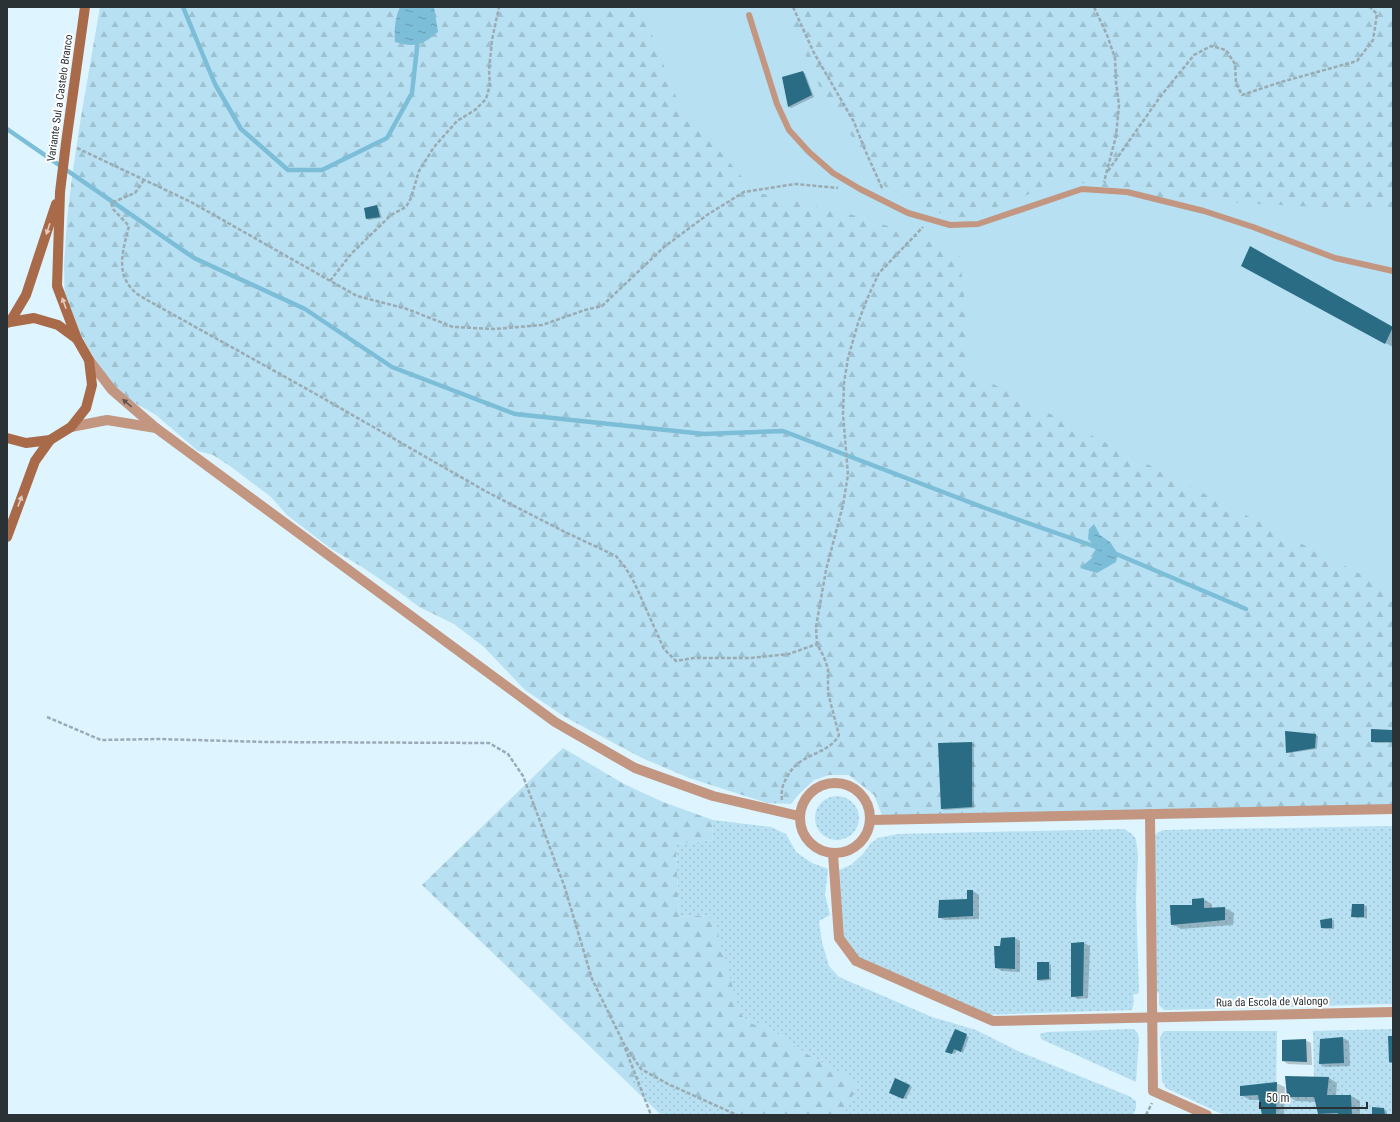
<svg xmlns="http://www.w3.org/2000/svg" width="1400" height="1122" font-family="'Roboto Condensed',sans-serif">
  <defs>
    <pattern id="grass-dots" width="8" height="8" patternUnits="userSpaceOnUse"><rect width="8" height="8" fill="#b7e0f2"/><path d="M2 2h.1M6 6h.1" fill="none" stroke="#9ec1d0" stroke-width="1.8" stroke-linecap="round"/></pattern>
    <pattern id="forest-firs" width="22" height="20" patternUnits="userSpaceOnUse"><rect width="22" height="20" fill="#b7e0f2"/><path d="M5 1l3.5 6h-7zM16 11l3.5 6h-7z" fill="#9ec1d0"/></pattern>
    <pattern id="water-ripples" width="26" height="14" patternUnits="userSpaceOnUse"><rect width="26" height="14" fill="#7cbdd8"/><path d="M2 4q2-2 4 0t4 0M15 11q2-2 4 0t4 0" fill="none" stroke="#669ab0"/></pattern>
  </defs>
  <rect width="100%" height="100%" fill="#def4fe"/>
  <g fill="url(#grass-dots)">
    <circle cx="837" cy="818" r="22"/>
    <polygon points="713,820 771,827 786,834 796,852 812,863 828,869 825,895 830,915 819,921 822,942 829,966 839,977 932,1017 976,1030 1020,1052 1129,1096 1136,1101 1136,1108 1133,1115 843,1115 858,1083 800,1050 765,1025 755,1025 744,1018 739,1010 706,915 679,917 676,844 712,840"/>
    <polygon points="1393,826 1393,1004 1164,1010 1159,1005 1159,993 1152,991 1150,841 1158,832 1165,830"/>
    <polygon points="1124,829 1132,834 1136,839 1138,855 1136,898 1139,993 1133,995 1134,1002 1132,1010 980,1015 856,961 839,938 834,872 851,865 863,854 871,843 878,838 898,834"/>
    <polygon points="1133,1029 1137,1032 1139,1038 1136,1082 1041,1039 1040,1034 1047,1032"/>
    <polygon points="1393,1029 1393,1115 1352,1115 1351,1095 1327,1095 1329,1077 1314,1077 1313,1031"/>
    <polygon points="1164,1031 1277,1031 1276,1097 1314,1097 1318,1114 1338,1113 1338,1115 1224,1115 1166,1088 1162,1081 1160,1037"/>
    <polygon points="641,1069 737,1115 661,1115 630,1085"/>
  </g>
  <g fill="url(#forest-firs)">
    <polygon points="100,7 1393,7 1393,809 884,820 874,795 849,775 829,775 814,780 799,794 791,804 767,803 689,778 642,758 565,717 525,690 484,647 454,624 419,607 402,594 362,567 330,548 287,515 271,497 230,466 213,455 198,451 156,415 112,390 65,307 64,264 67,221 72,177 81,117"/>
    <polygon points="563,748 624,784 663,802 713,820 712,840 676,844 679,917 706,915 714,920 739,1010 744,1018 755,1025 765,1025 800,1050 859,1083 843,1115 737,1115 668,1084 641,1069 630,1085 422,885"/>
  </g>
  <polygon fill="#b7e0f2" points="641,7 785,7 821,90 885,187 959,222 1069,178 1102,190 1127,197 1393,211 1393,591 1025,401 969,371 967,321 959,251 862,217 755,192 679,104"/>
  <g fill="url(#water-ripples)">
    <path d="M400,7H434L438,32C422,45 416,48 395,42C394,30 395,18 400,7Z"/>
    <polygon points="1094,524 1100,535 1110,542 1118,554 1116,562 1097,573 1080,568 1092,558 1096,548 1088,539 1089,529"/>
  </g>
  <g fill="#0003">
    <polygon points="802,72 805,73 814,97 791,108 788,106"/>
    <polygon points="377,207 379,208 382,218 369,220 367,219"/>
    <polygon points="1251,248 1393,329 1393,347 1254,272"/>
    <polygon points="1392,731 1393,732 1393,743 1375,743 1372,741"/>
    <polygon points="1286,732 1316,735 1318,736 1317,749 1289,753 1287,752"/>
    <polygon points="972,743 974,744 974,808 944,810 942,809"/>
    <polygon points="973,891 979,895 979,919 945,920 939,917 968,900"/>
    <polygon points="1203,899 1212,904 1212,909 1225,908 1234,913 1233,925 1181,929 1172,924 1193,906"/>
    <polygon points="1353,905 1364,905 1367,906 1367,918 1355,918 1352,917"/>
    <polygon points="1332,919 1334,921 1334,929 1324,929 1322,928"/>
    <polygon points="1015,938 1020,941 1020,972 1002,971 996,968 1001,947"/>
    <polygon points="1084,943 1090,946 1088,998 1078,999 1072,996 1072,944"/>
    <polygon points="1049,963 1051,965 1051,980 1040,981 1038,980"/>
    <polygon points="956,1030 969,1037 963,1053 957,1050 955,1054 947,1052"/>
    <polygon points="1343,1038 1349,1041 1350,1066 1325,1067 1320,1064 1321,1040"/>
    <polygon points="1305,1040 1311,1043 1312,1065 1288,1064 1283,1061"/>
    <polygon points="1329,1078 1337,1083 1336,1096 1351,1096 1360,1101 1360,1115 1322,1115 1319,1113 1316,1102 1296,1101 1288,1096"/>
    <polygon points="896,1079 912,1087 906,1099 893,1094"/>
    <polygon points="1276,1083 1285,1087 1284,1115 1263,1115 1260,1100 1250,1100 1241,1095"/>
    <polygon points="1384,1109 1387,1111 1387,1115 1373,1115"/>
  </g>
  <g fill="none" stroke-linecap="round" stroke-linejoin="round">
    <g stroke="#7cbdd8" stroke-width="4.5">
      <polyline points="183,7 215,84 241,129 288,170 322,170 387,138 412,93 418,39"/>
      <polyline points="7,129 194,258 305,309 392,367 515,414 704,434 783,431 985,508 1099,548"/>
      <polyline points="1114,553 1246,609"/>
    </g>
  </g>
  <g fill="#2a6c84">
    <polygon points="803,71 812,95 788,107 782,77"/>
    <polygon points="377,205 380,217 366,219 364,208"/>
    <polygon points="1250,246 1393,327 1385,344 1241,266"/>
    <polygon points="1371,729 1392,730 1392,742 1371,742"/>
    <polygon points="1285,731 1316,734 1315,748 1286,753"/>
    <polygon points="972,742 972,807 941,809 938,743"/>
    <polygon points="967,890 973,890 973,916 938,918 939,900 967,899"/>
    <polygon points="1204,898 1204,908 1225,907 1225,920 1171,925 1170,905 1192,905 1192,899"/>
    <polygon points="1352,904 1364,904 1364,917 1351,917"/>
    <polygon points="1332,918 1332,928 1321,928 1320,920"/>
    <polygon points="1015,937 1015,969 995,968 994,946 1000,946 1001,938"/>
    <polygon points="1084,942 1083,996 1071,997 1071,943"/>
    <polygon points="1037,962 1049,962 1049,979 1037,980"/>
    <polygon points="955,1029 967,1034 961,1052 954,1049 952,1054 945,1052"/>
    <polygon points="1388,1036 1393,1036 1393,1063 1389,1062"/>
    <polygon points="1343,1037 1344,1063 1319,1064 1320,1039"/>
    <polygon points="1306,1039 1307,1062 1282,1061 1282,1040"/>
    <polygon points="1285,1076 1329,1077 1327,1095 1351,1095 1352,1115 1338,1115 1338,1113 1318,1114 1314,1097 1287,1097"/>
    <polygon points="895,1078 910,1085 903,1099 889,1093"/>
    <polygon points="1277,1082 1276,1115 1262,1115 1258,1095 1240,1096 1240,1086"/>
    <polygon points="1372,1107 1384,1108 1385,1115 1372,1115"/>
  </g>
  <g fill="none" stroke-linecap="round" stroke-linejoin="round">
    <g stroke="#9aabb3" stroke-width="2.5" stroke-dasharray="4 2" stroke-linecap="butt">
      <polyline points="793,7 814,53 854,122 865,150 883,190"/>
      <polyline points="1094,7 1107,35 1115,58 1116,82 1119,105 1116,136 1104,182"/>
      <polyline points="77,148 191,202 357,296 407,309 453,327 495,329 542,325 585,310 602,306 664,247 707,215 744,192 795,184 838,188"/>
      <polyline points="1108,171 1160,97 1194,55 1211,46 1226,50 1235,64 1236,83 1242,95 1281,82 1357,61 1373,40 1377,14 1370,7"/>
      <path d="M144,180L135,193L111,203L113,209L129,226C124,247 115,271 132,289C136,294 142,297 147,300L314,393L487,492L565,532L616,556L625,567L634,582L664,649L676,661L694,658H750L789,654L817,644"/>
      <polyline points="330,281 351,254 391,215 406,207 411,198 419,171 434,147 457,121 475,110 486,99 490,85 489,70 492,40 499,7"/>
      <polyline points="47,717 101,740 158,739 266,742 489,743 508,754 523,776 564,885 592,979 624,1044 641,1069 668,1084 737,1115"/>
      <path d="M782,800C781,793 782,785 786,779C799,751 827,757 839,735L828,693V669L824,657L817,644L816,627L826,570L843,505L848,475L843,414L844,383L848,358L858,323L867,299L879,273L923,227"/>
      <polyline points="625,1048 651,1115"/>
      <polyline points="1146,1115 1152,1103"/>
    </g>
    <polyline stroke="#c29680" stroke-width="6" points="749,15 777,104 789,130 809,152 833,173 860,189 908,213 950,225 978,224 1082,189 1127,192 1204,211 1253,227 1335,258 1393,271"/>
    <g stroke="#c29680" stroke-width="10">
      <polyline points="1150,814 1153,1091 1207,1115"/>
      <polyline points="833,854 839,938 856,961 993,1021 1393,1012"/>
    </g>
    <g stroke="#c29680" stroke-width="10">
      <polyline points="89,360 112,390 156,428 555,722 635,768 713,796 799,816"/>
      <polyline points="71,427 107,420 156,428"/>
      <circle cx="835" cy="818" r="35"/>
      <polyline points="871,820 1393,809"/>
    </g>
    <g stroke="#a86a49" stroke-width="10">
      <polyline points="10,322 26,295 56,204"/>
      <polyline points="7,323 10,322 34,318 58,325 77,339 89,360 92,385 86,408 71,427 50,440 26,443 7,438"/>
      <polyline points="77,339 57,286 60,192 66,143 85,7"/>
      <polyline points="7,537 35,461 50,440"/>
    </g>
  </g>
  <defs><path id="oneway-solid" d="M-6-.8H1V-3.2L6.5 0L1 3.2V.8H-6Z"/></defs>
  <g fill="#e1cbbf">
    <use href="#oneway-solid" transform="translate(48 229) rotate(108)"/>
    <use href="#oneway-solid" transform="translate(64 303) rotate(-110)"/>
    <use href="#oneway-solid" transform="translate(20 501) rotate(-70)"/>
  </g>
  <use fill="#5f5550" href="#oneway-solid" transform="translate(127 403) rotate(-140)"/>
  <g text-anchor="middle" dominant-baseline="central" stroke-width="4" stroke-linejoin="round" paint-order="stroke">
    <g font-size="11" fill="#2a3236" stroke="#fff">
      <text transform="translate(60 98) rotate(-82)">Variante Sul a Castelo Branco</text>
      <text transform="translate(1272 1002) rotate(-1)">Rua da Escola de Valongo</text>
    </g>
  </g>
  <rect width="1400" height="1122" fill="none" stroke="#2a3236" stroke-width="16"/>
  <path d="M1260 1102v6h107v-6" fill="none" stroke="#2a3236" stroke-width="2"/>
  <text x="1266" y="1102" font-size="12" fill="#2a3236" stroke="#ffffff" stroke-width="3" paint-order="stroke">50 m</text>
</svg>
